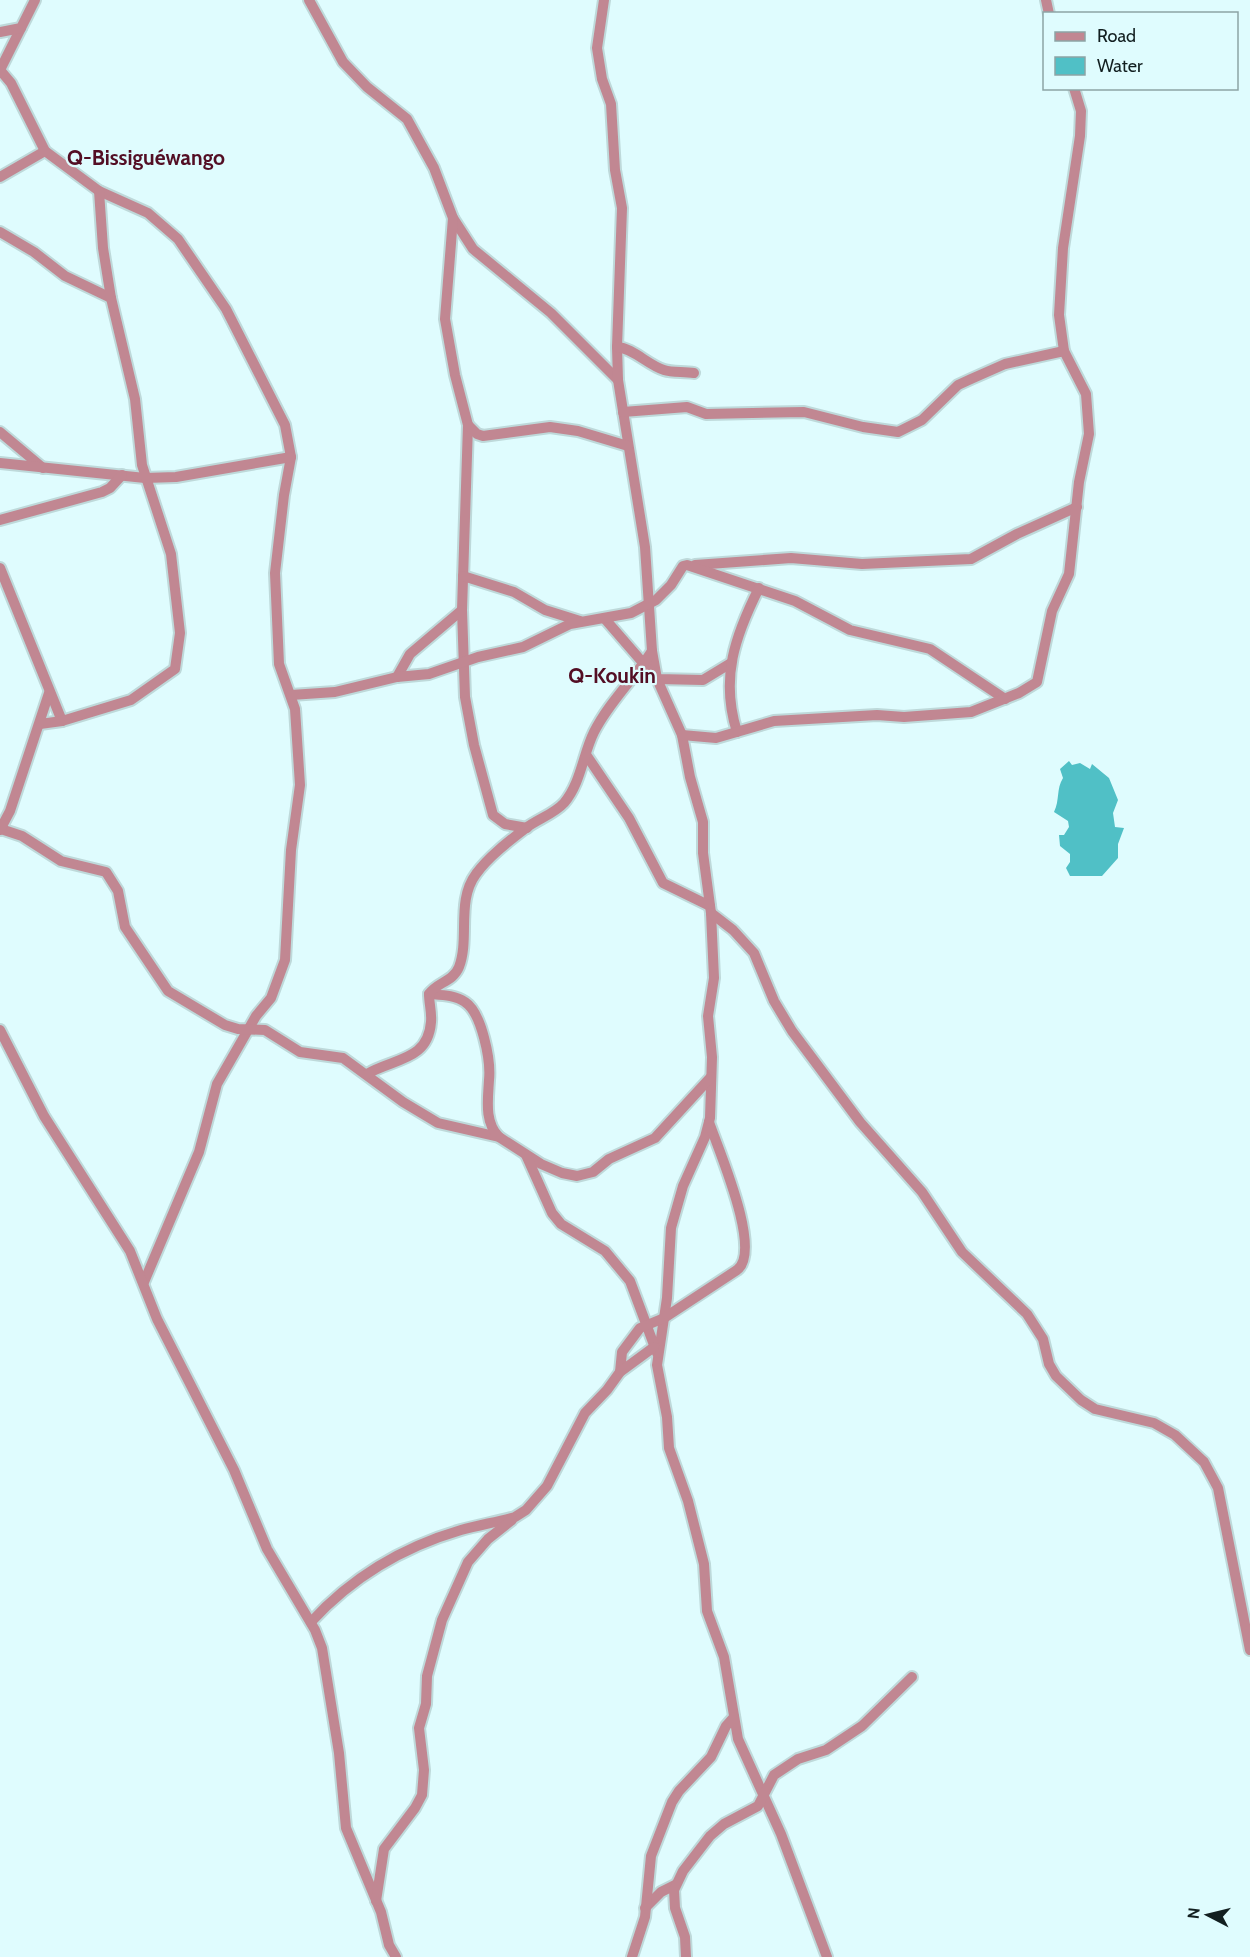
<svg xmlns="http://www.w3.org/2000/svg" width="1250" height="1957" font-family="Cabin,sans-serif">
  <rect width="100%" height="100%" fill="#dffcfe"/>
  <path fill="#50c0c6" d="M1069,761L1072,765L1080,763L1090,769L1092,764L1109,778L1118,800L1113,813L1115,827L1124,828L1118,844V858L1102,876H1070L1066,868L1070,862V854L1060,846L1059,835H1064L1069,827L1068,821L1054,812C1060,800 1056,789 1063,778L1060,769Z"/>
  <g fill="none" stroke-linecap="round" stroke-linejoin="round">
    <g stroke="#bed9da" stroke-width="14">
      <g id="minor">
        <polyline points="309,0 343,62 367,87 407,119 434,168 453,218 473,249 551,313 618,380"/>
        <polyline points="604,0 597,48 602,79 611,104 615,170 622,208 617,347 618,380 645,547 652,651 657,679 682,735 690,777 703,822 703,853 711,913 714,978 708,1016 712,1057 710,1118 705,1137 683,1186 671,1228 667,1298 657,1365 667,1417 669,1448 688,1501 704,1564 707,1611 724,1657 738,1739 781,1834 827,1957"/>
        <polyline points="1046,0 1049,14"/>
        <polyline points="21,28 0,70 11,83 45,151 99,191 148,213 178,239 226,309 285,425 291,457 284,495 275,573 279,664 295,709 300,785 291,850 285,960 271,998 256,1016 217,1084 199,1152 144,1282"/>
        <polyline points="0,32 21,28 35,0"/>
        <polyline points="0,177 45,151"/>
        <polyline points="453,218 445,319 455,375 468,425 462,610 465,697 474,745 493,815 505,824 527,828"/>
        <polyline points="0,232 34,252 65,276 111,298"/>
        <path d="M617,347C633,348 648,365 664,370C673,373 684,371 694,373"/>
        <polyline points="623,412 687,407 706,414 804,412 863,427 898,432 922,420 958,385 971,379 1005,364 1064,351"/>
        <polyline points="468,425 477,434 483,436 550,427 578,431 628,446"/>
        <polyline points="0,432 43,468"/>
        <polyline points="0,463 145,478 176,477 291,457"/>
        <polyline points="0,520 102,492 110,488 122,475"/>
        <polyline points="695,565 791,558 862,564 971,559 1017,534 1077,507"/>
        <polyline points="0,568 62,721"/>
        <polyline points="463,576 514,592 545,610 580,621"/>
        <polyline points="605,619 657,679 703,680 731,663"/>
        <polyline points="397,677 410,654 462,610"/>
        <polyline points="291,695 335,692 397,677 429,674 478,657 523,647 570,624 631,613 656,600 671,585 683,566 687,565 795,601 850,630 930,649 1005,699"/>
        <polyline points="40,724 62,721 131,700 175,669 180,633 171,554 142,465 135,399 111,298 103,248 99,191"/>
        <path d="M737,732C720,678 735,636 759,588"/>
        <polyline points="682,735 716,738 774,721 877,715 904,717 971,712 1019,693 1037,682 1052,611 1069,574 1079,482 1089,434 1086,394 1064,351 1059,315 1063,248 1080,136 1081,111 1074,88"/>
        <polyline points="587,756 629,818 663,883 710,906"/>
        <polyline points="1,829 22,836 61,861 106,872 118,891 125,927 168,991 225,1025 238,1029 265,1030 300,1052 343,1058 403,1102 438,1123 499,1137 541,1164 562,1173 577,1176 593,1172 609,1159 655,1138 711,1077"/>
        <polyline points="0,830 10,811 49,693"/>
        <polyline points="711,913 733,930 754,953 774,1001 792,1031 860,1122 922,1192 962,1252 1027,1314 1043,1339 1049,1364 1056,1376 1081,1400 1095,1409 1154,1423 1175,1435 1204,1462 1218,1488 1250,1650"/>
        <path d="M429,994C441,995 455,995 465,1002C482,1013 491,1061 489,1080C488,1099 484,1122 499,1137"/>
        <polyline points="0,1030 44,1116 130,1251 157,1319 234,1470 267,1549 315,1630 322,1648 339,1753 346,1828 381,1912 389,1945 396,1957"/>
        <path d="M367,1074C394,1058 428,1061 431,1022C432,1013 429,1003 429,994C437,982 453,982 459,967C470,938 456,901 476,874C488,857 509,841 526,828C538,819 554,814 564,803C581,783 583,754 594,732C609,702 634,679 652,651"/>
        <polyline points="526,1155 552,1213 561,1224 605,1251 630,1281 657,1353"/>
        <path d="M620,1372L622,1352L640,1328L664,1318L737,1270C763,1251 718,1149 709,1122"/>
        <path d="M311,1622C352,1577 403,1547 461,1530C479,1525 497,1522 515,1517L526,1510L547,1486L585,1413L607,1390L620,1372L654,1347"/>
        <polyline points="376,1901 384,1849 415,1808 422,1795 424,1770 419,1728 426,1704 427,1676 442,1620 468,1562 488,1539 512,1520"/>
        <polyline points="645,1908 661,1892 675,1885"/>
        <polyline points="632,1957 645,1917 651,1856 672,1802 679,1791 711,1757 726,1726 734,1717"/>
        <polyline points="686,1957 685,1937 675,1908 674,1890 683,1871 710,1836 724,1824 758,1806 774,1775 798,1759 826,1750 862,1726 912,1677"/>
      </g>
    </g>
    <use href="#minor" stroke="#c18792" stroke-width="10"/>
  </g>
  <g text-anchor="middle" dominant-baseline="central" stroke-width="4.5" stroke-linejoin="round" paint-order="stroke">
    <g font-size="21" font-weight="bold" fill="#530e24" stroke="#dffcfe">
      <text x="146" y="157">Q-Bissiguéwango</text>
      <text x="612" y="675">Q-Koukin</text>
    </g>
  </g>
  <rect x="1043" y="12" width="195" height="78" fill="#dffcfe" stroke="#8da4a5" stroke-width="1.5"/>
  <rect x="1055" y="32" width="30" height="9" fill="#c18792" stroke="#8da4a5" stroke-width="1.5"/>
  <text x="1097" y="42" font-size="18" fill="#121f20">Road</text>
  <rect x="1055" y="57" width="30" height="18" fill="#50c0c6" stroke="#8da4a5" stroke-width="1.5"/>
  <text x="1097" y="72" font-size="18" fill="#121f20">Water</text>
  <g transform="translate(1208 1915) rotate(277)" stroke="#dffcfe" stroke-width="4.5" paint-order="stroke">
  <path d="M0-4.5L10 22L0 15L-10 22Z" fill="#121f20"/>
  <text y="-9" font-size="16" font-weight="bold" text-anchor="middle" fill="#121f20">N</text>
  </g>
</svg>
